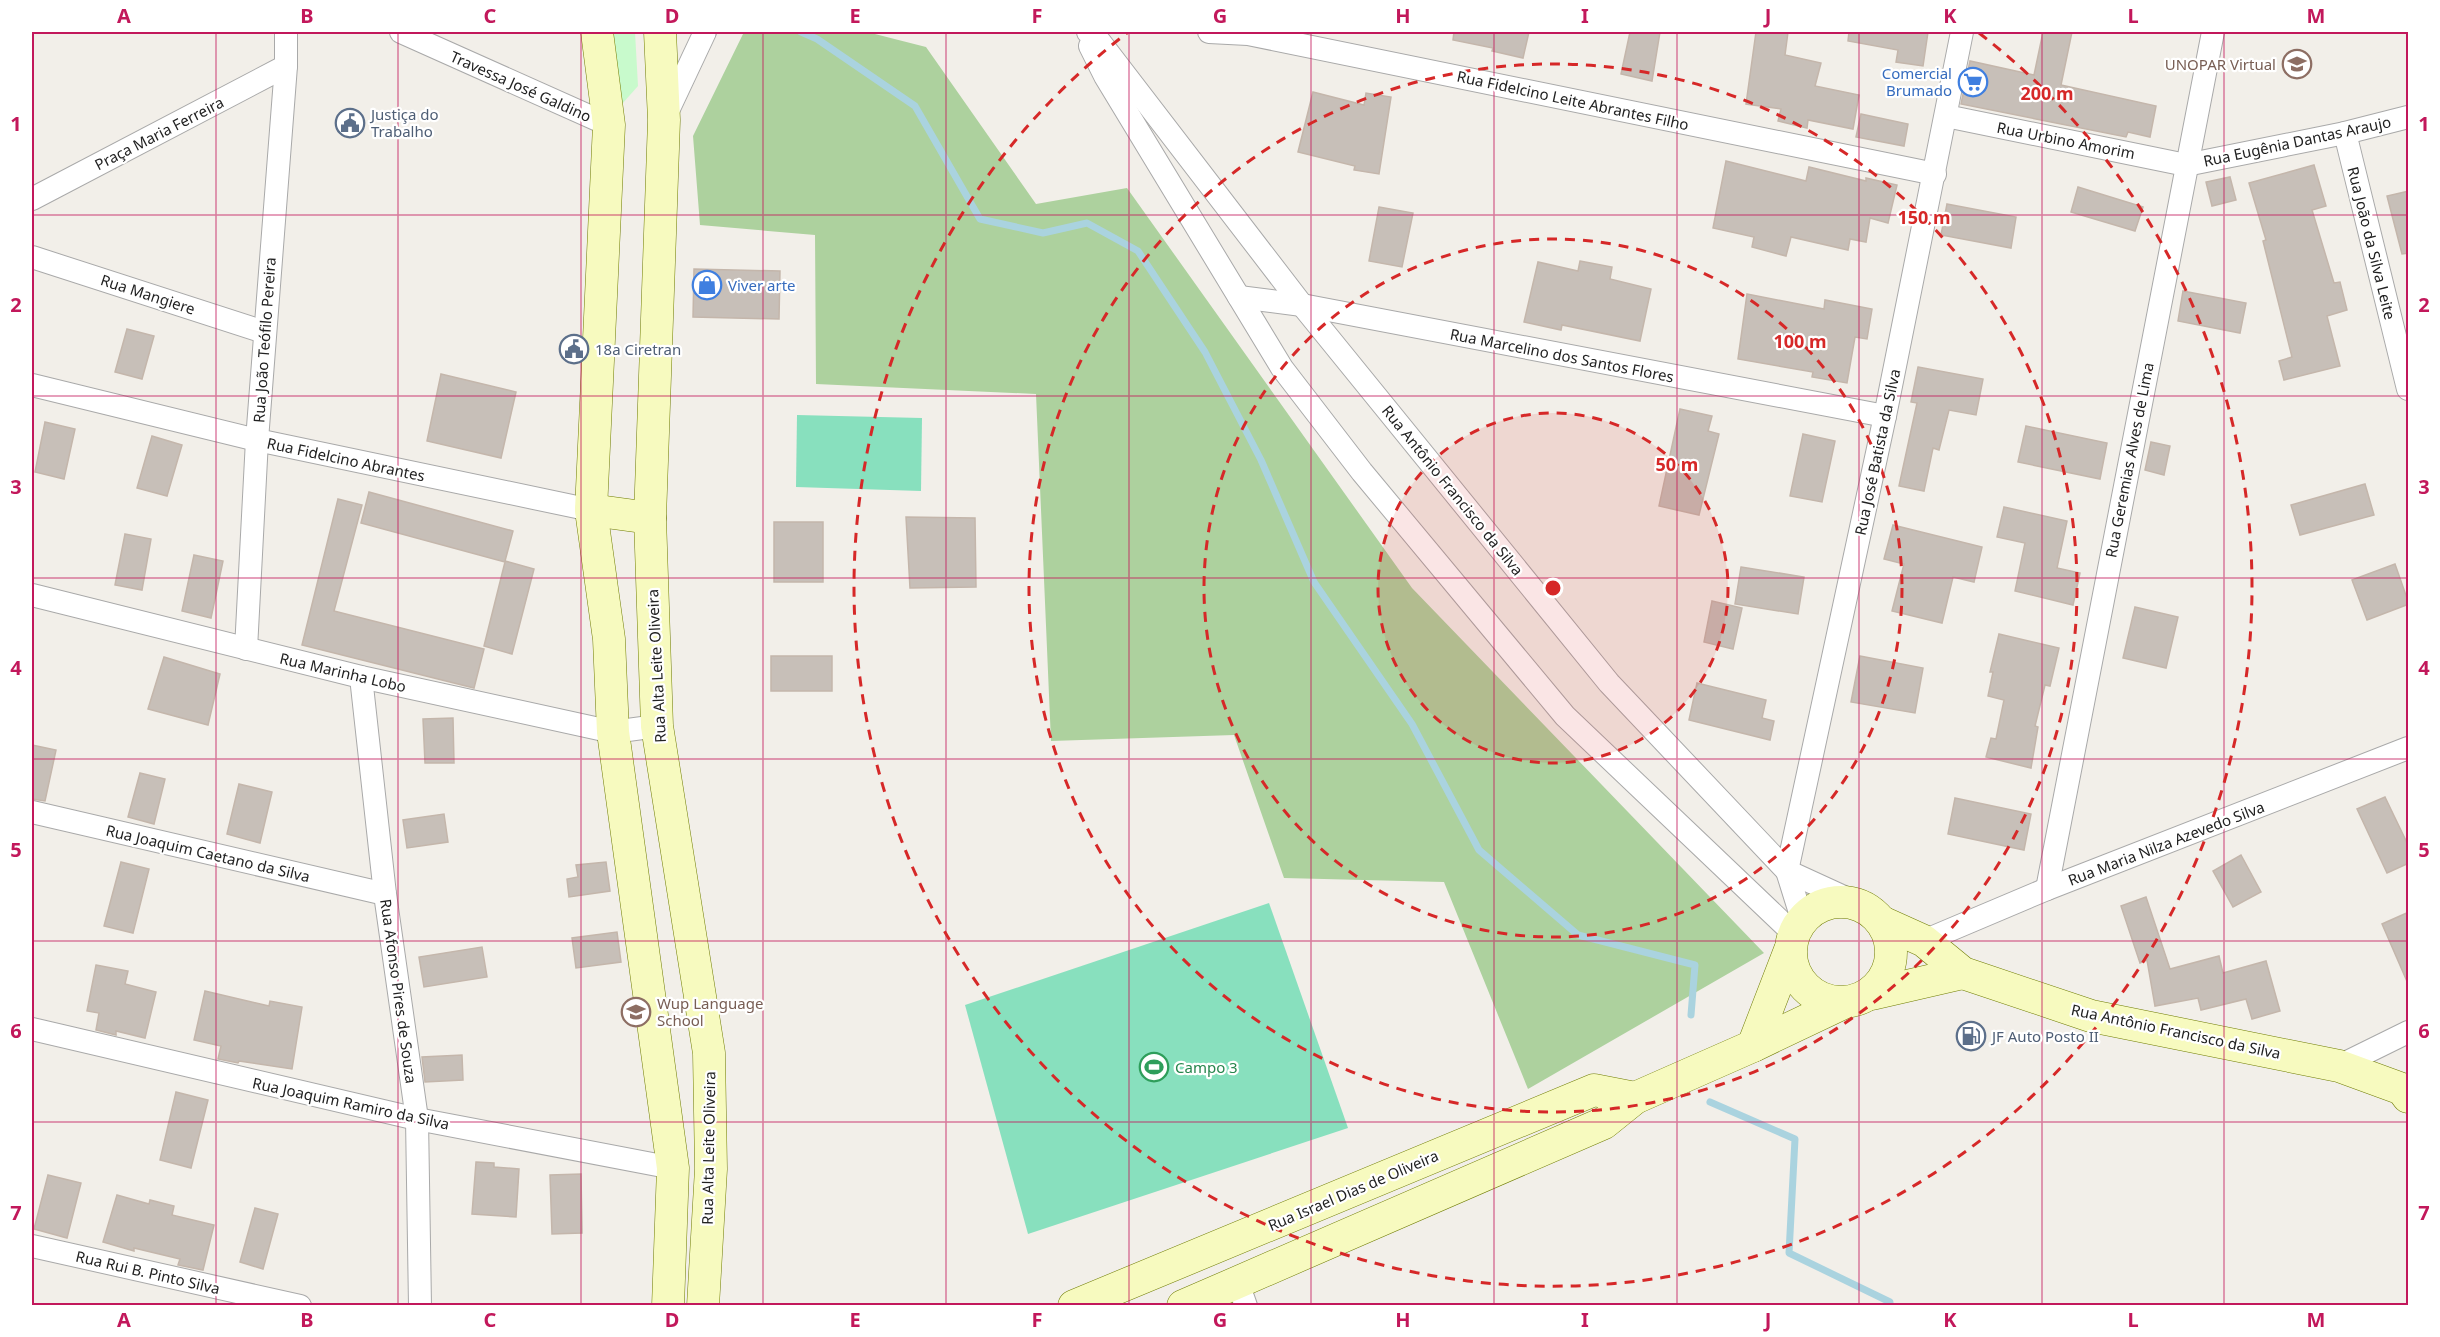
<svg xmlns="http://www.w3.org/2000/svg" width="2440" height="1337" font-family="'Noto Sans',sans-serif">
  <rect width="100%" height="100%" fill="#f2efe9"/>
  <polygon fill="#add19e" points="744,32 867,32 926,47 1036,204 1127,188 1412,588 1764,953 1528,1089 1444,882 1284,878 1234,735 1051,741 1036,394 816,384 815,235 700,225 693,136"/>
  <polygon fill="#c8facc" points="611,32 635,32 638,86 622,104"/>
  <g fill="#88e0be">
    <polygon points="797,415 922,418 921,491 796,487"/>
    <polygon points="1269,903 1348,1128 1028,1234 965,1005"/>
  </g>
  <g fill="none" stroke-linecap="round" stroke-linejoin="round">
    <g stroke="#aad3df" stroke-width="7">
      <polyline points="801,32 817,39 915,106 980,219 1043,233 1087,223 1138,251 1205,352 1261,460 1314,582 1412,724 1479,850 1578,935 1695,965 1691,1015"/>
      <polyline points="1710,1102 1795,1139 1789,1253 1890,1302 1890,1306"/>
    </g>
  </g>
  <g fill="#c7bfb8" stroke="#c4b6ab" stroke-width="1.5">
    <polygon points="1454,32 1529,32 1523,58 1492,51 1493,48 1453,40"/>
    <polygon points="1630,32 1660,32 1652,81 1621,74"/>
    <polygon points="1756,32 1788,32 1785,55 1821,63 1815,86 1859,95 1853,129 1808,120 1807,128 1778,121 1781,109 1746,104"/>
    <polygon points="1849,32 1928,32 1923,66 1896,62 1898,50 1848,41"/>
    <polygon points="2043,32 2072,32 2061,85 2156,106 2150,137 2128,132 2126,137 1961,104 1970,61 2034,75"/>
    <polygon points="1313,92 1364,105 1366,93 1391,97 1379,174 1354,170 1355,166 1298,152"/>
    <polygon points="1861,114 1908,124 1904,146 1856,137"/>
    <polygon points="1726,161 1806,181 1809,167 1866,181 1866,178 1897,185 1888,223 1870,218 1866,242 1850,239 1848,250 1791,237 1786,256 1752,247 1754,237 1713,228"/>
    <polygon points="2314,165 2326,206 2312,210 2334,283 2340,282 2347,310 2327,316 2340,366 2284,380 2279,361 2292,357 2263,241 2266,240 2249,183"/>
    <polygon points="2230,177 2236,200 2212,206 2206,182"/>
    <polygon points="2078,187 2143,207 2135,231 2071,212"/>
    <polygon points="2409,191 2409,253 2402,254 2387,196"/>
    <polygon points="1947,204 2016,217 2011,248 1941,235"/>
    <polygon points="1379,207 1413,213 1402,267 1369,261"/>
    <polygon points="1580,261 1612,267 1610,279 1651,289 1640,341 1562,325 1561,330 1524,322 1538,262 1578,271"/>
    <polygon points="694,269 780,271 779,319 693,317"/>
    <polygon points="2183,291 2246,303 2240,333 2178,321"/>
    <polygon points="1747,294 1824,309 1825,300 1872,309 1867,339 1855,337 1847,383 1812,377 1813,372 1738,359"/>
    <polygon points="127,329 154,336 142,379 115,372"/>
    <polygon points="1918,367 1983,379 1976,415 1949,410 1939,450 1933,448 1924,491 1899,486 1917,403 1911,402"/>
    <polygon points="441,374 516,392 501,458 427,441"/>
    <polygon points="1680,409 1712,416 1708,431 1719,434 1699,515 1659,506"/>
    <polygon points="45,422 75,429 64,479 35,472"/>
    <polygon points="2026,426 2107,443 2100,479 2018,462"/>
    <polygon points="1803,434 1835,441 1822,502 1790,496"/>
    <polygon points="152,436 182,445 167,496 137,488"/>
    <polygon points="2151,442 2170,446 2164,475 2145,470"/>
    <polygon points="2365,484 2374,515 2300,535 2291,505"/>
    <polygon points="369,492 513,531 505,561 534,569 512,654 484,646 505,562 361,523"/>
    <polygon points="338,499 362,505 334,611 484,649 474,688 302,645"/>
    <polygon points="2004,507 2067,521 2057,568 2080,573 2073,605 2015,591 2025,543 1997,537"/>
    <polygon points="906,517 975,518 976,587 910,588"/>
    <rect x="774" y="522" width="49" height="60"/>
    <polygon points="1893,525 1982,547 1974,582 1953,577 1942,623 1892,611 1904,564 1884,559"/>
    <polygon points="125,534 151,539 142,590 115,585"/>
    <polygon points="194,555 223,561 211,618 182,611"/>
    <polygon points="2395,564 2409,604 2367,620 2352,580"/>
    <polygon points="1741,567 1804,577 1798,614 1735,604"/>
    <polygon points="1712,601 1742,608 1733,649 1704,642"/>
    <polygon points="2135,607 2178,617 2166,668 2123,658"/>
    <polygon points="1999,634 2059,648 2050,686 2045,685 2035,726 2038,727 2031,768 1986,757 1991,738 1996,739 2004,700 1988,696 1993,672 1990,672"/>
    <rect x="771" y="656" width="61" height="35"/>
    <polygon points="1860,656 1923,668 1915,713 1851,702"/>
    <polygon points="164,657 220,674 208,725 148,709"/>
    <polygon points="1697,683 1766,700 1762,718 1774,721 1770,740 1689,720"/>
    <polygon points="453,718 454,763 425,763 423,719"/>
    <polygon points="32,745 56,750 45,801 32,799"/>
    <polygon points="140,773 165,779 154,824 128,817"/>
    <polygon points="239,784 272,792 260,843 227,834"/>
    <polygon points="2385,797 2409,847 2409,863 2387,873 2357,809"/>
    <polygon points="1955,798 2031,814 2024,850 1948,834"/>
    <polygon points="444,814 448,842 407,848 403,820"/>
    <polygon points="2241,855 2261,892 2233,907 2213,871"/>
    <polygon points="121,862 149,869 133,933 104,926"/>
    <polygon points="606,862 610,891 569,897 567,879 578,877 576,865"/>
    <polygon points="2146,897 2170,969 2219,956 2223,973 2266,961 2280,1011 2252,1019 2246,999 2201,1010 2198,998 2155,1006 2147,960 2140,963 2121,906"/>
    <polygon points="2409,912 2409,986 2382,924"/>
    <polygon points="617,932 621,962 576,968 572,938"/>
    <polygon points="482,947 487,977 424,987 419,957"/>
    <polygon points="96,965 128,971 125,984 156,992 145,1038 116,1031 116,1035 96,1030 99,1013 87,1011"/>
    <polygon points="205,991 269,1006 270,1001 302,1007 292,1069 239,1061 238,1063 218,1059 221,1046 194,1040"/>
    <polygon points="462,1055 463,1080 425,1082 422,1057"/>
    <polygon points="176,1092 208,1100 191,1168 160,1160"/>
    <polygon points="476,1162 494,1163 494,1167 519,1169 516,1217 472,1214"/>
    <polygon points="581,1174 582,1233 552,1234 550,1175"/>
    <polygon points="48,1175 81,1183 67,1238 34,1229"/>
    <polygon points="117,1195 149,1204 150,1200 174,1206 172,1215 214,1225 203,1270 178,1265 180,1259 134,1248 134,1251 103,1242"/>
    <polygon points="255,1208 278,1214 263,1269 240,1262"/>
  </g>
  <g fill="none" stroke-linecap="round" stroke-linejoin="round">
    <g stroke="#a9a9a9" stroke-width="24">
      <g id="street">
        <polyline points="401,32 609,125"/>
        <polyline points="1088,32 1100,42 1302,305 1609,683 1787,871 1859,904"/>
        <polyline points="1209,32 1248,34 1935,174"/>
        <polyline points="1090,46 1105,76 1282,368 1362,472 1565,716 1793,933"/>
        <polyline points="1946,116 2186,165 2345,133 2408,117"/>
        <polyline points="665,117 705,32"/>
        <polyline points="2345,133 2408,389"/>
        <polyline points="32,199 286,66"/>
        <polyline points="32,257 264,332"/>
        <polyline points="1239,297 1302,305 1885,416"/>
        <polyline points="32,385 257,440 591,510"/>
        <polyline points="32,595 361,677 613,732 657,726"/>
        <polyline points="246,649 257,440 286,66 286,32"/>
        <polyline points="361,677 385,894 417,1119 420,1306"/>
        <polyline points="32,812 385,894"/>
        <polyline points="2047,889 2213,32"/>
        <polyline points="1802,919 1787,871 1885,416 1962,32"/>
        <polyline points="1924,941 2047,889 2408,748"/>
        <polyline points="32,1029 417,1119 673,1168"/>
        <polyline points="2339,1066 2408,1032"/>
        <polyline points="32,1246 300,1306"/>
        <polyline points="1238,1283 1246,1306"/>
      </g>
    </g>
    <g stroke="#707d05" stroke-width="33">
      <g id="secondary">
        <polyline points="597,32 609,125 591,510 609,639 613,732 673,1168 668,1306"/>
        <polyline points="660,32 664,120 650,518 657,726 709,1053 711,1169 703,1306"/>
        <polyline points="591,510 650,518"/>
        <circle cx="1841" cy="952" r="50"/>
        <polyline points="1884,923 1924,941 1963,973 2091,1016 2339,1066 2402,1089 2408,1097"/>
        <polyline points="1872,994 1963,973"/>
        <polyline points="1753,1046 1790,950"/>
        <polyline points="1074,1306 1594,1090 1635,1098"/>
        <polyline points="1183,1306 1604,1123 1635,1098 1753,1046 1841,1004"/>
      </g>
    </g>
    <use href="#street" stroke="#fff" stroke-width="22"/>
    <use href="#secondary" stroke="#f7fabf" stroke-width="32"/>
  </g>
  <path fill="none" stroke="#c2185b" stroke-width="1.5" stroke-opacity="0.55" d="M216,32V1306M398,32V1306M581,32V1306M763,32V1306M946,32V1306M1129,32V1306M1311,32V1306M1494,32V1306M1677,32V1306M1859,32V1306M2042,32V1306M2224,32V1306M32,215H2408M32,396H2408M32,578H2408M32,759H2408M32,941H2408M32,1122H2408"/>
  <circle cx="1553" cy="588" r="175" fill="#d62828" fill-opacity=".12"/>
  <g fill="none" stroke="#d62828" stroke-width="3" stroke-dasharray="10 8">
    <circle cx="1553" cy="588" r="175"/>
    <circle cx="1553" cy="588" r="349"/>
    <circle cx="1553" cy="588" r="524"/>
    <path d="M1979 33A699 699 0 1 1 1127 33"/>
  </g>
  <defs>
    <g id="university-ring" transform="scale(1.5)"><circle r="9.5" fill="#fff" stroke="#8d6e63" stroke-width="1.5"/><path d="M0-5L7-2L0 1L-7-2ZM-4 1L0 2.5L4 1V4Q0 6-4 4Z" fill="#8d6e63"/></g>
    <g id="supermarket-ring" transform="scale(1.5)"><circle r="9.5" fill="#fff" stroke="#3f7fe0" stroke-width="1.5"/><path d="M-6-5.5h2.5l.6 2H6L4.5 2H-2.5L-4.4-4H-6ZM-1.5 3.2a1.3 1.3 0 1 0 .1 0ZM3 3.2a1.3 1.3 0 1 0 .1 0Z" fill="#3f7fe0"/></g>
    <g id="civic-ring" transform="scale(1.5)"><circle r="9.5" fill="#fff" stroke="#5c6f8a" stroke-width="1.5"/><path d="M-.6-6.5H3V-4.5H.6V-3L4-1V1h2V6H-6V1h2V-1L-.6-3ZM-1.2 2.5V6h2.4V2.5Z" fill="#5c6f8a"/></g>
    <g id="shop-ring" transform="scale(1.5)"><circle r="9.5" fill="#fff" stroke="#3f7fe0" stroke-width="1.5"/><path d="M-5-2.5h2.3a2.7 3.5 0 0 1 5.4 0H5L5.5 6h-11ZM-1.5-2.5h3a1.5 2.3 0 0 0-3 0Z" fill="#3f7fe0"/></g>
    <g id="school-ring" transform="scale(1.5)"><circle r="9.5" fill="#fff" stroke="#8d6e63" stroke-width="1.5"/><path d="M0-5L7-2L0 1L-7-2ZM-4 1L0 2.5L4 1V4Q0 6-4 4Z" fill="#8d6e63"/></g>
    <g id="fuel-ring" transform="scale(1.5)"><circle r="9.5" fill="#fff" stroke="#5c6f8a" stroke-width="1.5"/><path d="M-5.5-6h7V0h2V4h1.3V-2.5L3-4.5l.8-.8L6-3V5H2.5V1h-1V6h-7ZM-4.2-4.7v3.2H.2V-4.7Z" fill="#5c6f8a"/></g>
    <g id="stadium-ring" transform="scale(1.5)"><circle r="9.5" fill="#fff" stroke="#2e9e5b" stroke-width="1.5"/><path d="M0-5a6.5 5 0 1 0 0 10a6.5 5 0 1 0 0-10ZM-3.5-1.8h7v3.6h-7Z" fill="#2e9e5b"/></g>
  </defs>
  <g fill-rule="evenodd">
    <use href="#university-ring" x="2297" y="64"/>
    <use href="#supermarket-ring" x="1973" y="82"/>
    <use href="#civic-ring" x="350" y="123"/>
    <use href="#shop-ring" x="707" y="285"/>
    <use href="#civic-ring" x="574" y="349"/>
    <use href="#school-ring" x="636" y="1012"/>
    <use href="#fuel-ring" x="1971" y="1036"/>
    <use href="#stadium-ring" x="1154" y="1067"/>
  </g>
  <g text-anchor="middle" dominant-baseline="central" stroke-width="4.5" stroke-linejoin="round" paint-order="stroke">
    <g font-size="15" fill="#785e54" stroke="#fff" text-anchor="end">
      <text x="2276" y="64">UNOPAR Virtual</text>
      <text x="657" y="1003" text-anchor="start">Wup Language<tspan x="657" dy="17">School</tspan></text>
    </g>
    <g font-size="15" fill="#366cbe" stroke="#fff" text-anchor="end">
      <text x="1952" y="73">Comercial<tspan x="1952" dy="17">Brumado</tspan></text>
      <text x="728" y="285" text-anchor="start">Viver arte</text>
    </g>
    <g font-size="15" fill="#222" stroke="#fff">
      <text transform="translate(521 86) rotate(24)">Travessa José Galdino</text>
      <text transform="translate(1573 100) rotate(12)">Rua Fidelcino Leite Abrantes Filho</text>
      <text transform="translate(159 133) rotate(-27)">Praça Maria Ferreira</text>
      <text transform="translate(2066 140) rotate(11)">Rua Urbino Amorim</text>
      <text transform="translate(2297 141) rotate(-12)">Rua Eugênia Dantas Araujo</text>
      <text transform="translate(2372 243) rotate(76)">Rua João da Silva Leite</text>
      <text transform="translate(148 294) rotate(18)">Rua Mangiere</text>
      <text transform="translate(264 340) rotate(-86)">Rua João Teófilo Pereira</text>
      <text transform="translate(1562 355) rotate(11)">Rua Marcelino dos Santos Flores</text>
      <text transform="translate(1877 452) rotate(-78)">Rua José Batista da Silva</text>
      <text transform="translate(346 459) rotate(12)">Rua Fidelcino Abrantes</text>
      <text transform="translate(2129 460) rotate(-79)">Rua Geremias Alves de Lima</text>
      <text transform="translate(1453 490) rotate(51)">Rua Antônio Francisco da Silva</text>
      <text transform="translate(656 666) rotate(-93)">Rua Alta Leite Oliveira</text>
      <text transform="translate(343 672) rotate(13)">Rua Marinha Lobo</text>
      <text transform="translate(2166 843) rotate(-21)">Rua Maria Nilza Azevedo Silva</text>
      <text transform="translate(208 853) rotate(13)">Rua Joaquim Caetano da Silva</text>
      <text transform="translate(399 991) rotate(82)">Rua Afonso Pires de Souza</text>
      <text transform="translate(2176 1031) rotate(12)">Rua Antônio Francisco da Silva</text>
      <text transform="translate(351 1103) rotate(12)">Rua Joaquim Ramiro da Silva</text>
      <text transform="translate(708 1148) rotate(-89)">Rua Alta Leite Oliveira</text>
      <text transform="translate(1353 1190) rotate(-23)">Rua Israel Dias de Oliveira</text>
      <text transform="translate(148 1272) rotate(13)">Rua Rui B. Pinto Silva</text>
    </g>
    <g font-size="15" fill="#4e5e75" stroke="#fff" text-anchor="start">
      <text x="371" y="114">Justiça do<tspan x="371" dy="17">Trabalho</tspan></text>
      <text x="595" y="349">18a Ciretran</text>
      <text x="1992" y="1036">JF Auto Posto II</text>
    </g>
    <g font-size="15" fill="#27864d" stroke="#fff" text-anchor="start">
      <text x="1175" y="1067">Campo 3</text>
    </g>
  </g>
  <circle cx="1553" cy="588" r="9" fill="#d62828" stroke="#fff" stroke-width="3"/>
  <g font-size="18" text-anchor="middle" font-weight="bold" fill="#d62828" stroke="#fff" stroke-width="4.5" stroke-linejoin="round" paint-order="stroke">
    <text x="2047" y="100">200 m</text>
    <text x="1924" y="224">150 m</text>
    <text x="1800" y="348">100 m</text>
    <text x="1677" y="471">50 m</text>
  </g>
  <rect width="2440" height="1337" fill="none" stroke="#ffffff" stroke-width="66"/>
  <rect x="33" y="33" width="2374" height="1271" fill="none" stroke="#c2185b" stroke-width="2"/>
  <g font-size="20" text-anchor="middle" font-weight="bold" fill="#c2185b">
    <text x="124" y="23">A</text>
    <text x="307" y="23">B</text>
    <text x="490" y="23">C</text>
    <text x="672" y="23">D</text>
    <text x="855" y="23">E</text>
    <text x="1037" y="23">F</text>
    <text x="1220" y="23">G</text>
    <text x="1403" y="23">H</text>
    <text x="1585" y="23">I</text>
    <text x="1768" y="23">J</text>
    <text x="1950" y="23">K</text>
    <text x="2133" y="23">L</text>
    <text x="2316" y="23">M</text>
    <text x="16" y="131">1</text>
    <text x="2424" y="131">1</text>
    <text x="16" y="312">2</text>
    <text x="2424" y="312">2</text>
    <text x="16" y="494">3</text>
    <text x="2424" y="494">3</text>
    <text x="16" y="675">4</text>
    <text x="2424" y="675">4</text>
    <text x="16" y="857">5</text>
    <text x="2424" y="857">5</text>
    <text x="16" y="1038">6</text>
    <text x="2424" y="1038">6</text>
    <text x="16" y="1220">7</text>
    <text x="2424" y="1220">7</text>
    <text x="124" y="1327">A</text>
    <text x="307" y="1327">B</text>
    <text x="490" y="1327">C</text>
    <text x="672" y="1327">D</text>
    <text x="855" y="1327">E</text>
    <text x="1037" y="1327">F</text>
    <text x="1220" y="1327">G</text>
    <text x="1403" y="1327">H</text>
    <text x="1585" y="1327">I</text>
    <text x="1768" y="1327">J</text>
    <text x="1950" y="1327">K</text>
    <text x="2133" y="1327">L</text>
    <text x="2316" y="1327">M</text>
  </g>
</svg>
